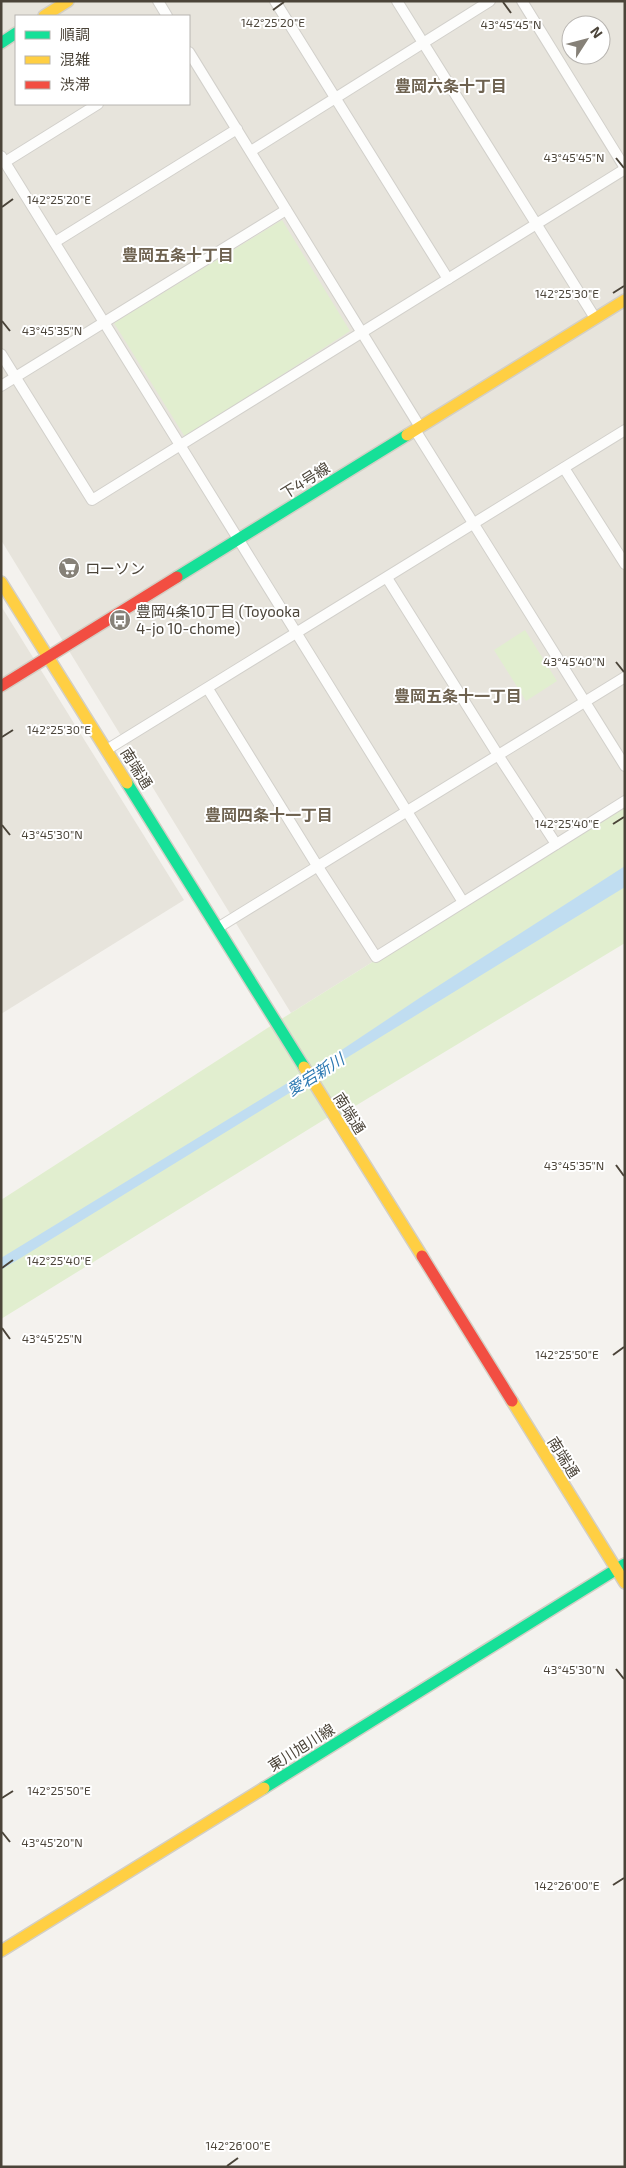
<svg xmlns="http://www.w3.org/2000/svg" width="626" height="2168" font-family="'Exo 2','Noto Sans JP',sans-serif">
  <rect width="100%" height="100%" fill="#f4f2ee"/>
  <g fill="#e7e4dc" fill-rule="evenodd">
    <path d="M1,1H625V804L291,1013L1,540ZM16,16H189V104H16ZM571,25H601V55H571Z"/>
    <polygon points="1,606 184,900 1,1014"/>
  </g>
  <g fill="#e1eecf">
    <polygon points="282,220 350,331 185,437 114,323"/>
    <polygon points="525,630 557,681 526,701 494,650"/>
    <polygon points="625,804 625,943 342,1114 330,1116 1,1319 1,1200 283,1018"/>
  </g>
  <polygon fill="#c0ddf1" points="625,866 625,887 1,1270 1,1258 343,1049 421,997"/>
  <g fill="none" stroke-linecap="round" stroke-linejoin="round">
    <g stroke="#d2d0cb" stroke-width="12">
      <g id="street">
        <polyline points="158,1 167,16"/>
        <polyline points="275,1 448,279"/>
        <polyline points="397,1 595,318"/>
        <polyline points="522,1 625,168"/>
        <polyline points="189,52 420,427"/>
        <polyline points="251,151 490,1"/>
        <polyline points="1,156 463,902"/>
        <polyline points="5,162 98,104"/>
        <polyline points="55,242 237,129"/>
        <polyline points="1,354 92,500 625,169"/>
        <polyline points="1,386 286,210"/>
        <polyline points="415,430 625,766"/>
        <polyline points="564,468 625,564"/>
        <polyline points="387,578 498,755 556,844"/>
        <polyline points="208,689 318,867 376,957 625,801"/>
        <polyline points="108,749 625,430"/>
        <polyline points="219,927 625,677"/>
      </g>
    </g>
    <g stroke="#d3cfc5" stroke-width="14">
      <g id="fast">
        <polyline points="1,43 16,33"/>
        <polyline points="177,577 407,435"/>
        <polyline points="127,783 304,1067"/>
        <polyline points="264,1788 625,1564"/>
      </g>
    </g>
    <g stroke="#d3cfc5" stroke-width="14">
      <g id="slow">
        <polyline points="44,16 68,1"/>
        <polyline points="407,435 625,300"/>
        <polyline points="1,582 127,783"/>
        <polyline points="304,1067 422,1256"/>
        <polyline points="512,1401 625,1583"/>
        <polyline points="1,1951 264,1788"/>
      </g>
    </g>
    <g stroke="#d3cfc5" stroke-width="14">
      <g id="jam">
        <polyline points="1,686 177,577"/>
        <polyline points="422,1256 512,1401"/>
      </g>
    </g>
    <use href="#street" stroke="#fdfdfc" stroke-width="10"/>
    <use href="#fast" stroke="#16e098" stroke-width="11"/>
    <use href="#slow" stroke="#ffcf43" stroke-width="11"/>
    <use href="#jam" stroke="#f24e42" stroke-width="11"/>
  </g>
  <path fill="none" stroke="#4b4439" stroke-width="2" d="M503,2L511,13M273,10L284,2M616,158L624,168M2,207L13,199M613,293L624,286M2,321L10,331M616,662L624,672M2,737L13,730M613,824L624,817M2,825L10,835M616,1165L624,1176M2,1268L13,1260M2,1328L10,1339M613,1355L624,1347M616,1669L624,1679M2,1798L13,1791M2,1832L10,1842M613,1885L624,1878M227,2166L238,2158"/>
  <defs>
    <g id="supermarket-disc" transform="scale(1.125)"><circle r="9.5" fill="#868178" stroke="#fff"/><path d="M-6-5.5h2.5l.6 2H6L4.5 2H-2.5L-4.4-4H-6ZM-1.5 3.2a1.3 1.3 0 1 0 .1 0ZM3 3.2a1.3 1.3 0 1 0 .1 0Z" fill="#fff"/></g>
    <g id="bus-disc" transform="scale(1.125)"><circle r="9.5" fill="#868178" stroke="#fff"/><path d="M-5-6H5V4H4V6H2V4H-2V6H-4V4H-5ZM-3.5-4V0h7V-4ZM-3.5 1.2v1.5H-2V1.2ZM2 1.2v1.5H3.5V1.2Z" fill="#fff"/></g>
  </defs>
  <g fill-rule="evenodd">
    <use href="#supermarket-disc" x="69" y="568"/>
    <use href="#bus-disc" x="120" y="620"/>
  </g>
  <g text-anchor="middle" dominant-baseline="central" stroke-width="4" stroke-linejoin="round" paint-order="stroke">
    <g font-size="15" fill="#4b4439" stroke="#fff">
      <text transform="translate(305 480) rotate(-32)">下4号線</text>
      <text transform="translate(137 768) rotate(58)">南端通</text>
      <text transform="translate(350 1113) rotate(58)">南端通</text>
      <text transform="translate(564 1457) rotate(58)">南端通</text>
      <text transform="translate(301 1747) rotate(-32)">東川旭川線</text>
    </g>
    <g font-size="15" fill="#4b4439" stroke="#fff" text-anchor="start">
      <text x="85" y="568">ローソン</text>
      <text x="136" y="611">豊岡4条10丁目 (Toyooka<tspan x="136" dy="17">4-jo 10-chome)</tspan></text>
    </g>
    <g font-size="16" font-weight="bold" fill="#6e6250" stroke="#fff">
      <text x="451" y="85">豊岡六条十丁目</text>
      <text x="178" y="254">豊岡五条十丁目</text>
      <text x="458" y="695">豊岡五条十一丁目</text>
      <text x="269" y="814">豊岡四条十一丁目</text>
    </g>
    <g font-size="16" font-style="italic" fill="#2e7ab2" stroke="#fff">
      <text transform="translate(315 1074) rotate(-32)">愛宕新川</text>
    </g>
  </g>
  <g font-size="12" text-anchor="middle" fill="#4b4439" stroke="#fff" stroke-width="4" stroke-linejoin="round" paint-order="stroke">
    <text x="273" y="27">142°25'20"E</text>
    <text x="511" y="29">43°45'45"N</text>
    <text x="574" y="162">43°45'45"N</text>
    <text x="59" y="204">142°25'20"E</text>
    <text x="567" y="298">142°25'30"E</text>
    <text x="52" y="335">43°45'35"N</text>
    <text x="574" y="666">43°45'40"N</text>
    <text x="59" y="734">142°25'30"E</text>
    <text x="567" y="828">142°25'40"E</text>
    <text x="52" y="839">43°45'30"N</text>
    <text x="574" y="1170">43°45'35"N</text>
    <text x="59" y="1265">142°25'40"E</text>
    <text x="52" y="1343">43°45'25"N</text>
    <text x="567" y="1359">142°25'50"E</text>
    <text x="574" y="1674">43°45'30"N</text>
    <text x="59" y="1795">142°25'50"E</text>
    <text x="52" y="1847">43°45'20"N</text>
    <text x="567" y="1890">142°26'00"E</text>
    <text x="238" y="2150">142°26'00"E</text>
  </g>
  <rect width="626" height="2168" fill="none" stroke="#4b4439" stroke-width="5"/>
  <rect x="15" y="15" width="175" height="90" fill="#ffffff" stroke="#b7b4b0"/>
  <rect x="25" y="31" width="25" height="8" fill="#16e098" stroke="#b7b4b0"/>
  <text x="60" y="40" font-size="15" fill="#4b4439">順調</text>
  <rect x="25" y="56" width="25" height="8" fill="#ffcf43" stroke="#b7b4b0"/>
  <text x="60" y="65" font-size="15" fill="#4b4439">混雑</text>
  <rect x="25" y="81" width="25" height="8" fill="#f24e42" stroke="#b7b4b0"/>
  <text x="60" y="90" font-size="15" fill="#4b4439">渋滞</text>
  <g transform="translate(586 40) rotate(54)"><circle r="24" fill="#ffffff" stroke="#b7b4b0"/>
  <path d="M0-4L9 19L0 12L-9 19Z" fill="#868178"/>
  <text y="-8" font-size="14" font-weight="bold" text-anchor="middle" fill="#4b4439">N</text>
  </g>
</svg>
